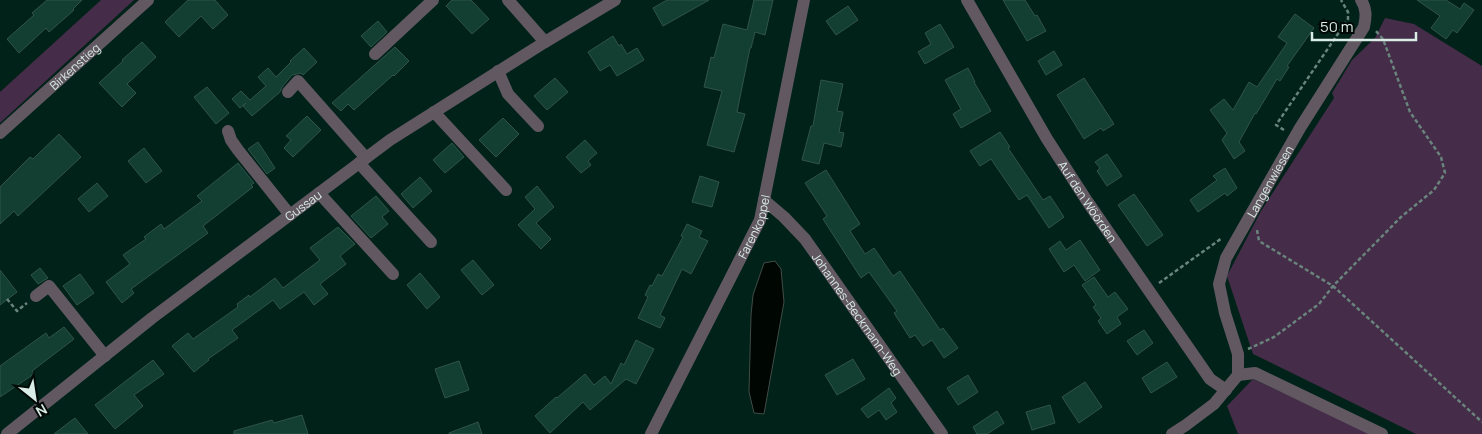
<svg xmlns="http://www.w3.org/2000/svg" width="1482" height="434" font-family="Manrope,sans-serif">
  <rect width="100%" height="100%" fill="#002219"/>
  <g fill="#452c48">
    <polygon points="101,0 134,0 0,123 0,92"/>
    <polygon points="1385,18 1414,24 1482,66 1482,434 1416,434 1253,354 1227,276 1261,211 1334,98 1332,93 1352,60 1375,38"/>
    <polygon points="1253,379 1372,434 1238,434 1227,406"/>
  </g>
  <polygon fill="#000703" stroke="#414c47" points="775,261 781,269 784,302 764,414 754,413 749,392 751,315 753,295 764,263"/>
  <g fill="#133f33" stroke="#315348">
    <polygon points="47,0 82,0 73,9 74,10 49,32 46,28 19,53 7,39 34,15 32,13"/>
    <polygon points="188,0 215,0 228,15 213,29 201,16 179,37 165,22"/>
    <polygon points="452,0 471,0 489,19 472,34 446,6"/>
    <polygon points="667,0 709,0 663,26 653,8"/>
    <polygon points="754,0 773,0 765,35 755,32 751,48 750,48 737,112 745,114 734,152 707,145 722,91 704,87 711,57 714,58 723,24 747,30"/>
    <polygon points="1003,0 1025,0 1035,16 1037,15 1046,31 1027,41"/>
    <polygon points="1417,0 1446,0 1460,9 1464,3 1474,10 1457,33 1453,30 1446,39 1431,28 1440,16"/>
    <polygon points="848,6 858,20 836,35 826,21"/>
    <polygon points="1295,14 1314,28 1287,66 1289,67 1280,81 1277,79 1256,114 1255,113 1239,142 1245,151 1234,159 1222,140 1227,133 1210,110 1224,99 1233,110 1249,82 1257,87 1287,43 1278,37"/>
    <polygon points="378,21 387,32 371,47 361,36"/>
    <polygon points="940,24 954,47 925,64 918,52 931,44 925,33"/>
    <polygon points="613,36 619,46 621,44 627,54 637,48 644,60 617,76 610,65 600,71 588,52"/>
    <polygon points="142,42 156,57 127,84 136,93 122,107 99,83 123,61 122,60"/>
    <polygon points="395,47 409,61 394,76 393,75 354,110 348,104 341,111 332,103"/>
    <polygon points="304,48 317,62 303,75 301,73 292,75 282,87 280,92 252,116 243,106 246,103 240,108 232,99 241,91 250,100 266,86 258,77 268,68 276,77 291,62 290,61"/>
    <polygon points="1054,51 1062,65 1046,75 1038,61"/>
    <polygon points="968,68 975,82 974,82 991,111 961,128 953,114 961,109 945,80"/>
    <polygon points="555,78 568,92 547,110 534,96"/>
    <polygon points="1084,78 1114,124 1103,131 1101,128 1084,139 1057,95"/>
    <polygon points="821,80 843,84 837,111 843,112 839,132 844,133 841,147 824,143 819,164 802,160 811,126 813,126"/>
    <polygon points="207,87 229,113 216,124 194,97"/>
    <polygon points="307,116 321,130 293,157 284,148 291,140 286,136"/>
    <polygon points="503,118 519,134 496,157 479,140"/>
    <polygon points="1000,132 1010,147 1008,148 1043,200 1050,196 1064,217 1049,228 1027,195 1019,200 991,159 980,166 970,151"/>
    <polygon points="59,134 81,157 18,216 14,211 0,224 0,187 30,157 33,159"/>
    <polygon points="585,140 597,153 588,161 591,165 581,173 566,157"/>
    <polygon points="258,142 275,168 267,174 248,149"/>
    <polygon points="452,143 464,157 445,173 433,160"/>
    <polygon points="144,148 162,171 146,183 128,161"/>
    <polygon points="1107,154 1122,176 1107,186 1097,171 1100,168 1095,162"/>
    <polygon points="238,163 254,183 251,185 253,187 203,226 208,233 131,289 134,293 122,303 106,282 130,264 123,255 146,239 144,237 161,224 164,229 202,201 197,196"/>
    <polygon points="1225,168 1237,188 1227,196 1225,193 1198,212 1190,200 1217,180 1213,176"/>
    <polygon points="826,170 860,224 850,231 865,254 874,248 893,276 900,271 940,330 943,328 958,348 944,358 932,340 923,346 915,335 910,338 894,313 897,311 869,272 861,278 823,219 827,216 805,183"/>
    <polygon points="700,176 719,182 712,207 692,202"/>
    <polygon points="420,177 432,191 413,208 401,194"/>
    <polygon points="97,183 108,196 89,212 78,199"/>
    <polygon points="537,186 554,207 536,223 551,239 541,249 518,225 535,209 525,197"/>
    <polygon points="1134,194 1163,235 1147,246 1118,205"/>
    <polygon points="376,196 389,211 382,217 388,224 371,238 351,216"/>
    <polygon points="687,224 702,231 699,237 708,241 691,274 682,269 660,315 665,318 660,328 638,318 648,297 645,295 650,285 652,286 658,274 662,276 683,237 681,236"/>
    <polygon points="338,227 355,244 340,256 346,264 320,284 328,294 314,305 304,292 280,309 273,300 232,330 238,338 208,359 209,360 194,372 172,346 188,333 193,339 238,307 237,304 249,295 250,297 275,278 283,288 320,260 310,248"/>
    <polygon points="1080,240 1100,270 1085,281 1074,265 1064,272 1049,249 1060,241 1066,250"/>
    <polygon points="473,260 494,285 482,295 461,270"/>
    <polygon points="40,268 48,278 38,284 31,275"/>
    <polygon points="0,270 17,292 0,305"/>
    <polygon points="420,273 440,297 427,309 407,285"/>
    <polygon points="80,274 94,293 77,305 63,286"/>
    <polygon points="1094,277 1108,297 1115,292 1128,309 1117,317 1121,324 1107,334 1098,321 1101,318 1093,307 1096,305 1082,285"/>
    <polygon points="64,327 74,339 32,371 34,374 0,397 0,366 46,333 49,338"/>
    <polygon points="1144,330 1153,343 1137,355 1127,341"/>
    <polygon points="636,340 654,349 636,384 626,379 590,410 583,402 550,433 535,416 556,397 557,398 585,374 594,385 605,376 611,384 621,363 624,365"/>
    <polygon points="853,359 865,379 837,395 825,375"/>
    <polygon points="153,360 164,374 134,395 143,406 115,429 95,405"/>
    <polygon points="459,361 469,390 445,398 435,369"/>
    <polygon points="1167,362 1177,377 1151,393 1142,378"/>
    <polygon points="968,375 978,392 958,405 947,388"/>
    <polygon points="1085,382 1102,407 1079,423 1062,397"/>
    <polygon points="889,388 896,398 891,403 897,412 886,420 879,410 868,418 861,409"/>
    <polygon points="1050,405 1055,423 1032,430 1026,412"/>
    <polygon points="997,411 1004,423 987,434 977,434 973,427"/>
    <polygon points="302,415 308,434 234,434 234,431 272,420 274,423"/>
    <polygon points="75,418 88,434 54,434 67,424"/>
    <polygon points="478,422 482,434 449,434 449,433"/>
  </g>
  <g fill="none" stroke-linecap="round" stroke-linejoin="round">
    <g stroke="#69847c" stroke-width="2.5" stroke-dasharray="4 2.5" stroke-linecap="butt">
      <polyline points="1284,130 1276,125 1348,19 1348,12 1341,0"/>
      <polyline points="1257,230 1259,241 1333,286 1482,422"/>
      <polyline points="1159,283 1222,238"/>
      <polyline points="7,299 17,311 27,303"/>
      <polyline points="1248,349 1274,337 1319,304 1333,286 1401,217 1434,190 1445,173 1441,157 1410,112 1383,39 1375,30"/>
    </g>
    <g stroke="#615862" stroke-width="12">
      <polyline points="508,0 545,42"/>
      <path id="s1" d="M967,0L1047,139L1087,201L1210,379L1226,390"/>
      <polyline points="375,54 433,0"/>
      <polyline points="498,71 508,94 538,126"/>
      <polyline points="288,92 298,81 366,158"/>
      <polyline points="434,112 506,190"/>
      <polyline points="228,131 231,140 238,150 290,215"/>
      <path id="s2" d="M0,133L148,0"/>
      <polyline points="359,163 431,242"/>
      <polyline points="319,193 393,274"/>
      <path id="s3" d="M764,200L784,217L805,239L942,434"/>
      <polyline points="36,296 49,286 105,356"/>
      <path id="s4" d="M1238,375V354L1225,313L1219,284L1226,258L1300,128L1364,27C1366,17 1367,9 1361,0"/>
      <polyline points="1238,375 1255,373 1382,434"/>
      <path id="s5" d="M7,434L152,318L390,140L545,42L615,0"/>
      <path id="s6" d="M651,434L760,220L804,0"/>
      <polyline points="1172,434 1186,425 1214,404 1238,375"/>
    </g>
  </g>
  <g text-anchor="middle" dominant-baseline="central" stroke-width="4" stroke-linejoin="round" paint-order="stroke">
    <g font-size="12" fill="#d9ece5" stroke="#010906">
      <text stroke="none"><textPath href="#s2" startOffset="100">Birkenstieg</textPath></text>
      <text stroke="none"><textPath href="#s4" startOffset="209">Langenwiesen</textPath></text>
      <text stroke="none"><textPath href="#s1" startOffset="235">Auf den Wöörden</textPath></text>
      <text stroke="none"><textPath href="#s5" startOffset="374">Gussau</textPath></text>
      <text stroke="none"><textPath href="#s6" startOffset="232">Farenkoppel</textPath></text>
      <text stroke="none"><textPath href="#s3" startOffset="148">Johannes-Beckmann-Weg</textPath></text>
    </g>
  </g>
  <g transform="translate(35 399) rotate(150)" stroke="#010906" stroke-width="4" paint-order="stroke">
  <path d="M0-4L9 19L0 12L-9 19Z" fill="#d9ece5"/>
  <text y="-8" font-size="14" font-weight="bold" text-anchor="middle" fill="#d9ece5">N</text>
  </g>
  <path d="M1312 32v8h104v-8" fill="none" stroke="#d9ece5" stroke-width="2.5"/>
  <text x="1320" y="32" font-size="15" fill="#d9ece5" stroke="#010906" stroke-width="4" paint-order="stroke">50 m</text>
</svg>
